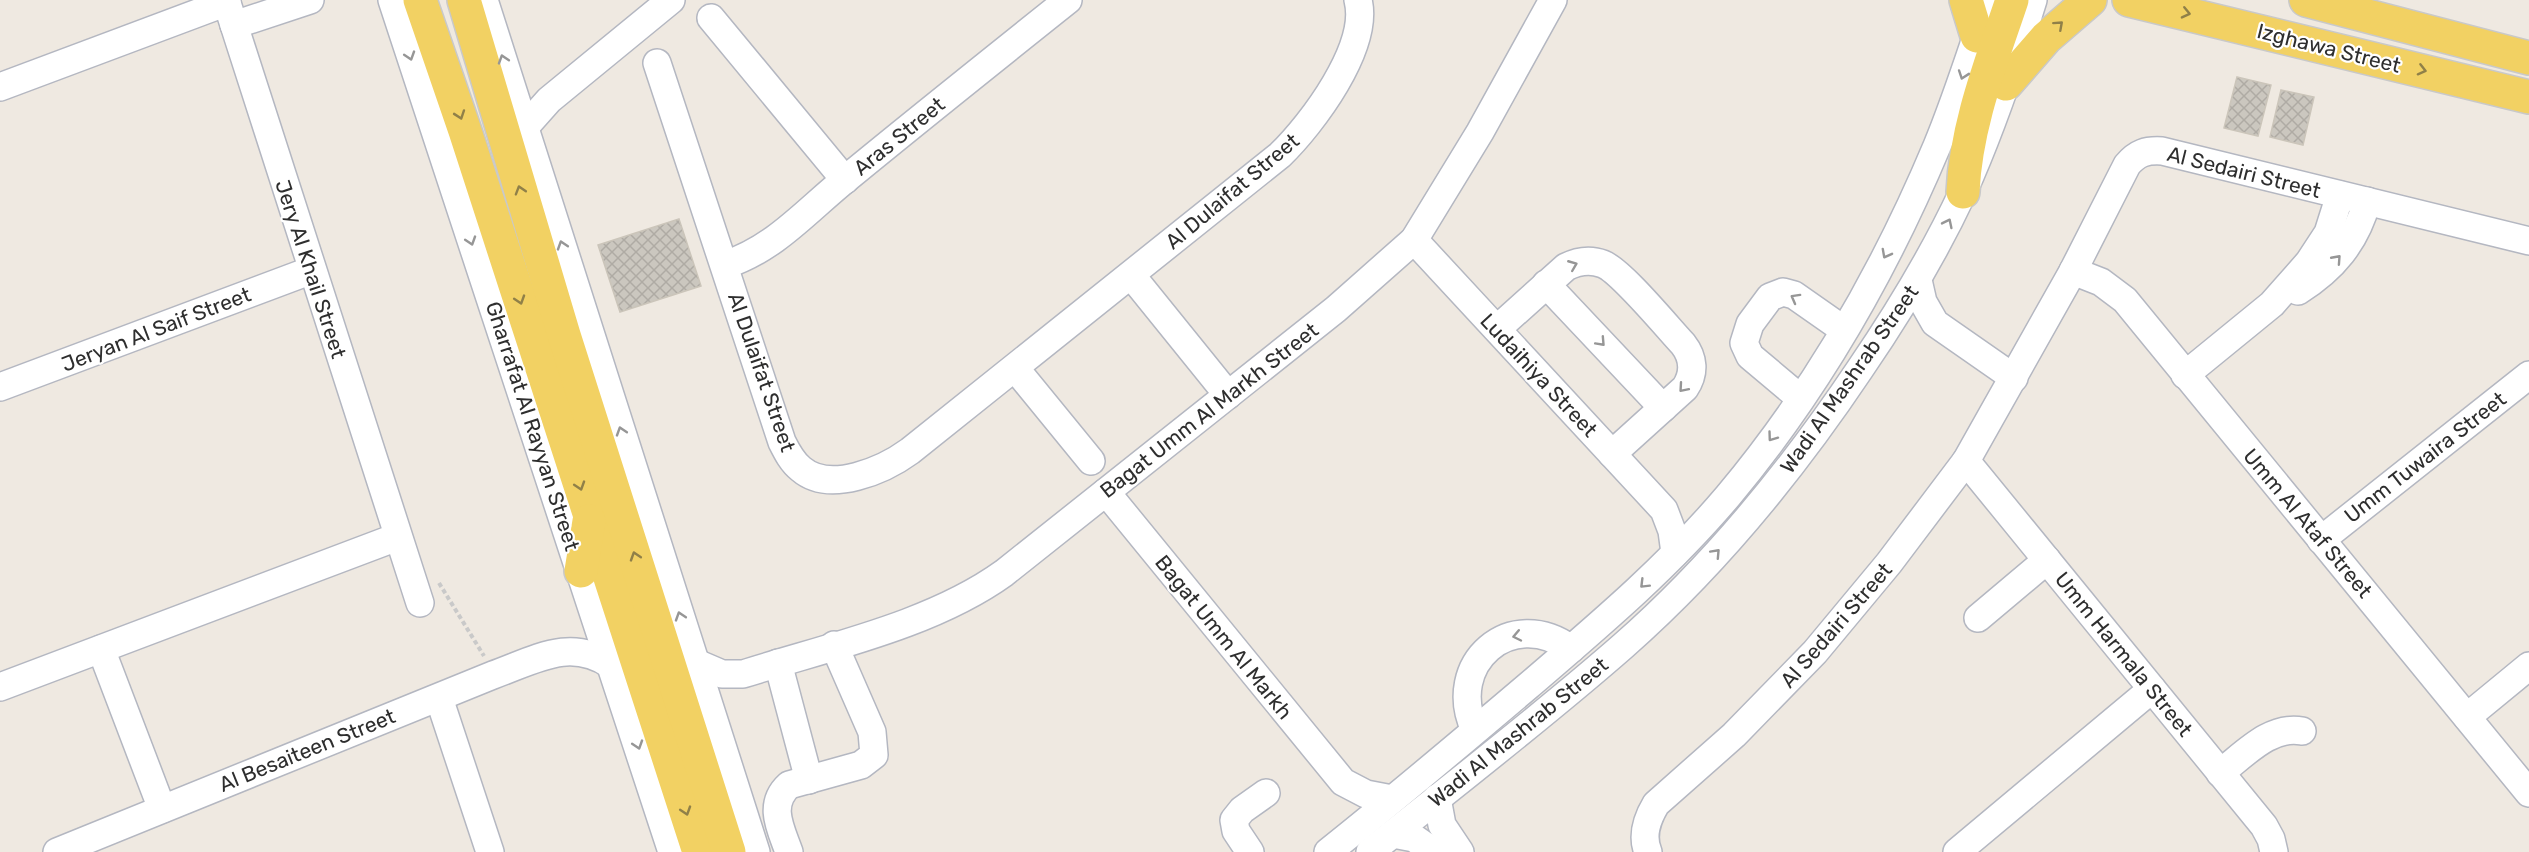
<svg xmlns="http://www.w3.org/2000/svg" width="2529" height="852" font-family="Rubik,sans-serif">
  <defs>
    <pattern id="building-cross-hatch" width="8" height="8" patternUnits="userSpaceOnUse" patternTransform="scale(1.5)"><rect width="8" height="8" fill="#cbc7bf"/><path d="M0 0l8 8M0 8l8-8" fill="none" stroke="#afaba4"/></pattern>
  </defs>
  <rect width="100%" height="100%" fill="#efe9e1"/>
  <g fill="url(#building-cross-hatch)" stroke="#cbc5ba" stroke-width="1.5">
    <polygon points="2237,77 2271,85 2258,136 2224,128"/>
    <polygon points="2281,90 2314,97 2303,145 2270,137"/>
    <polygon points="679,219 701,286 620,312 598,245"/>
  </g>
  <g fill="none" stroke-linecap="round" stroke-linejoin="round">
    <g stroke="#b4b7c1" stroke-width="30">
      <g id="minor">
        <polyline points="226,0 420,603"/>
        <polyline points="392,0 672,852"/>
        <polyline points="484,0 756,852"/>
        <polyline points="711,18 845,180"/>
        <polyline points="234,25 310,0"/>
        <path d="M657,63L782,442C787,452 792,462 801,469C830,494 884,470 910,451L1280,155C1312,124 1370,47 1358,0"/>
        <polyline points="0,87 227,2"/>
        <polyline points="525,127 549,100 671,0"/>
        <polyline points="1414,240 1664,510 1672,531 1675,553"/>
        <path d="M725,265C776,248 806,211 847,178C920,118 994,59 1068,0"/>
        <polyline points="2073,271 2101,282 2125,300 2529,793"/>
        <polyline points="1131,275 1228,395"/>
        <polyline points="1918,280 1923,302 1935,323 2014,378"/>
        <polyline points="1546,284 1663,408"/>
        <path d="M2298,291C2333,269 2356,242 2367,201"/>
        <path d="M1497,329L1566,267C1578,261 1590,259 1603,264C1621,271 1667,327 1683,344C1694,358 1695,373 1685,388L1612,454"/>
        <polyline points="1015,368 1091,461"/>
        <polyline points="2185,375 2272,304 2309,262 2328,233 2340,195"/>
        <polyline points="0,387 312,270"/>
        <polyline points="1800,398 1750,356 1744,343 1750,324 1770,297 1783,292 1794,295 1844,330"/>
        <polyline points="1966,461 2264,826 2271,839 2274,852"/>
        <polyline points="1106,492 1343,782 1366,794 1392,799"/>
        <polyline points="2321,540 2529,375"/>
        <polyline points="1978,618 2047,560"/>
        <polyline points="101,649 162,809"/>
        <path d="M694,662L722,674H743C828,647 932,625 1004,573L1336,309L1414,240L1480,132L1553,0"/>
        <polyline points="778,663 809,780"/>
        <polyline points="0,687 397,537"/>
        <polyline points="439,698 490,852"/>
        <polyline points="2467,717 2529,666"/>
        <path d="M1475,730C1444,664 1511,605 1571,649"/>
        <path d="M2220,773C2244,755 2270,725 2302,731"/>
        <polyline points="1437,798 1442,825 1460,852"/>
        <polyline points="1393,834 1414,838 1434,852"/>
        <path d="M57,852L493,675C535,660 570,637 611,665"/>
        <path d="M789,852C781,829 767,805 789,785L861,765L874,755L872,732L834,645"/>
        <polyline points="1250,852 1236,831 1234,820 1242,810 1266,793"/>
        <path d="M1328,852C1396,798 1462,742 1528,686C1598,626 1668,567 1728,496C1815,392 1885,270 1937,146C1957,98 1972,49 1989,0"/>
        <path d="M1370,852C1455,784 1542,717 1623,646C1714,566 1793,469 1860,369C1899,312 1934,254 1963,192C1991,130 2013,65 2033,0"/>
        <path d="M1648,852C1641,835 1647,819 1656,804L1734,735L1815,652L1889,563L1966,461L2073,271L2127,165C2137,153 2146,150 2162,151L2529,241"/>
        <polyline points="1957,852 2152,689"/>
      </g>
    </g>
    <g stroke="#c9c9c9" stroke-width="36">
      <g id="major">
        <polyline points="420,0 465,131 699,852"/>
        <polyline points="464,0 564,335 729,852"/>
        <polyline points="1966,0 1977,36"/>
        <polyline points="2129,0 2529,97"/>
        <polyline points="2306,0 2529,58"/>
        <polyline points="2006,84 2046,38 2090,0"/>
        <path d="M1963,192C1966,125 1991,63 2012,0"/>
        <polyline points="581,571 589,521"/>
      </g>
    </g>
    <polyline stroke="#c9c9c9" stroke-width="4" stroke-dasharray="4.5 3" stroke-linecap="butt" points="439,583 484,656"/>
    <use href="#minor" stroke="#fff" stroke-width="27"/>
    <use href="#major" stroke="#f2d163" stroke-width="33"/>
  </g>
  <defs><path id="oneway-chevron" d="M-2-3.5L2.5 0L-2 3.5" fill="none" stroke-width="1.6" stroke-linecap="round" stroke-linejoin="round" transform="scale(1.5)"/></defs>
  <g stroke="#908048">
    <use href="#oneway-chevron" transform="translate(2186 13) rotate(13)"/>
    <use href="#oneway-chevron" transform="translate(2059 25) rotate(-42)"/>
    <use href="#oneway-chevron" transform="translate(2422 70) rotate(14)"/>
    <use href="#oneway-chevron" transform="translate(460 115) rotate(71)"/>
    <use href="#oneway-chevron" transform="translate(520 190) rotate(-107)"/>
    <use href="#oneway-chevron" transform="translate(520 300) rotate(72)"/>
    <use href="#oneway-chevron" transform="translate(580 486) rotate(72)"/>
    <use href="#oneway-chevron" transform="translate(635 556) rotate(-108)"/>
    <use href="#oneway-chevron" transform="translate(686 811) rotate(72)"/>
  </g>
  <g stroke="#969696">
    <use href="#oneway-chevron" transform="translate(410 56) rotate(72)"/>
    <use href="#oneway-chevron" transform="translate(503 59) rotate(-108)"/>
    <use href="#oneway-chevron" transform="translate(1963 75) rotate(109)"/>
    <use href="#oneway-chevron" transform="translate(1948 223) rotate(-64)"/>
    <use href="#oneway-chevron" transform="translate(471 241) rotate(72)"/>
    <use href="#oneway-chevron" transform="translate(562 245) rotate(-108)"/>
    <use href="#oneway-chevron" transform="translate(1886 254) rotate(118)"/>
    <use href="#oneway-chevron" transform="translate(2337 259) rotate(-48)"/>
    <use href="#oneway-chevron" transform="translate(1573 265) rotate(-22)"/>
    <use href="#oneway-chevron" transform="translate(1795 298) rotate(-151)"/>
    <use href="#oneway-chevron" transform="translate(1601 342) rotate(47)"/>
    <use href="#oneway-chevron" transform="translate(1683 388) rotate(131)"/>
    <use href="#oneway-chevron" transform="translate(621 431) rotate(-108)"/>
    <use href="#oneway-chevron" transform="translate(1772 437) rotate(126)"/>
    <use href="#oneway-chevron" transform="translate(1716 553) rotate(-47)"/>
    <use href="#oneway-chevron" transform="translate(1644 584) rotate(135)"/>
    <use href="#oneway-chevron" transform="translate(680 616) rotate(-108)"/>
    <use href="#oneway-chevron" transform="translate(1517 636) rotate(168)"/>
    <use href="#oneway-chevron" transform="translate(638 745) rotate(72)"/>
  </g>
  <g text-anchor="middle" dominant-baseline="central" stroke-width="4.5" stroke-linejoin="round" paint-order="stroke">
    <g font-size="21" fill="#2e2e2e" stroke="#fff">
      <text transform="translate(2329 48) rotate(14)">Izghawa Street</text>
      <text transform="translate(899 136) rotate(-39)">Aras Street</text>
      <text transform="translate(2244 172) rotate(14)">Al Sedairi Street</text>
      <text transform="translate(1232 191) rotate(-40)">Al Dulaifat Street</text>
      <text transform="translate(311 269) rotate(72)">Jery Al Khail Street</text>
      <text transform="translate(156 329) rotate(-21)">Jeryan Al Saif Street</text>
      <text transform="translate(762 372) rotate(71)">Al Dulaifat Street</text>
      <text transform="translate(1539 375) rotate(47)">Ludaihiya Street</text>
      <text transform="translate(1849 379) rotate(-55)">Wadi Al Mashrab Street</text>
      <text transform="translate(1209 410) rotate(-38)">Bagat Umm Al Markh Street</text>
      <text transform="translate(533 426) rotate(72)">Gharrafat Al Rayyan Street</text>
      <text transform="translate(2425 457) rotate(-38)">Umm Tuwaira Street</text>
      <text transform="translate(2308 523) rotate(50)">Umm Al Ataf Street</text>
      <text transform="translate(1836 625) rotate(-49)">Al Sedairi Street</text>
      <text transform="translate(1224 637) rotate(51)">Bagat Umm Al Markh</text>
      <text transform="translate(2124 654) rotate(51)">Umm Harmala Street</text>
      <text transform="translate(1518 732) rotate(-39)">Wadi Al Mashrab Street</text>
      <text transform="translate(307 750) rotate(-22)">Al Besaiteen Street</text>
    </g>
  </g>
</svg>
